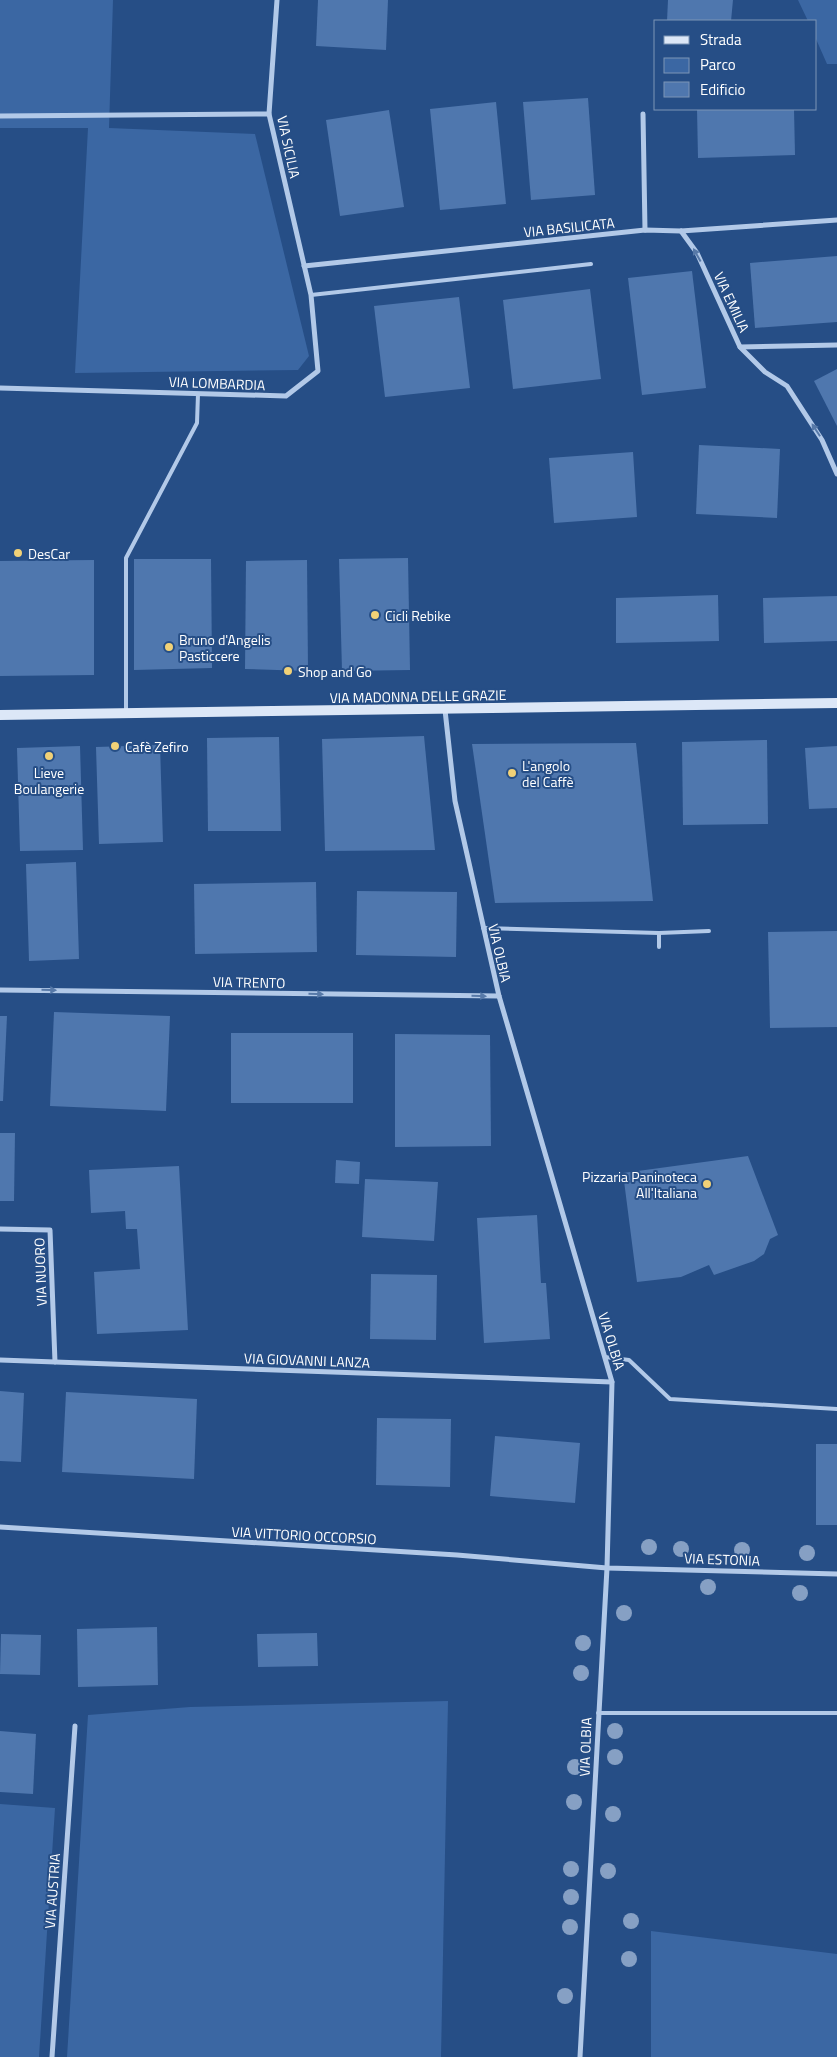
<svg xmlns="http://www.w3.org/2000/svg" width="837" height="2057" font-family="'Titillium Web',sans-serif">
  <rect width="100%" height="100%" fill="#264e86"/>
  <g fill="#3b67a3">
    <polygon points="0,0 113,0 109,128 255,134 309,356 298,370 75,373 88,128 0,128"/>
    <polygon points="798,0 837,0 837,64 827,64 816,39 816,21 808,21"/>
    <polygon points="448,1701 441,2057 67,2057 88,1715 190,1707"/>
    <polygon points="0,1804 55,1808 39,2057 0,2057"/>
    <polygon points="651,1931 837,1954 837,2057 651,2057"/>
  </g>
  <g fill="#4f77ae">
    <polygon points="318,0 388,0 386,50 316,46"/>
    <polygon points="668,0 733,0 731,21 667,21"/>
    <polygon points="588,98 595,195 531,200 523,102"/>
    <polygon points="496,102 506,204 440,210 430,109"/>
    <polygon points="697,109 794,109 795,155 698,158"/>
    <polygon points="389,110 404,207 340,216 326,120"/>
    <polygon points="837,256 837,322 755,328 750,263"/>
    <polygon points="692,271 706,388 642,395 628,278"/>
    <polygon points="590,289 601,379 513,389 503,300"/>
    <polygon points="459,297 470,388 385,397 374,306"/>
    <polygon points="837,369 837,426 814,381"/>
    <polygon points="699,445 780,449 777,518 696,514"/>
    <polygon points="633,452 637,517 554,523 549,458"/>
    <polygon points="408,558 410,670 342,671 339,559"/>
    <polygon points="134,559 211,559 212,668 134,670"/>
    <polygon points="94,560 94,675 0,676 0,561"/>
    <polygon points="307,560 308,671 245,669 246,561"/>
    <polygon points="718,595 719,641 616,643 616,598"/>
    <polygon points="837,596 837,641 764,643 763,598"/>
    <polygon points="424,736 435,850 325,851 322,739"/>
    <polygon points="279,737 281,831 208,831 207,738"/>
    <polygon points="767,740 768,824 683,825 682,742"/>
    <polygon points="636,743 653,901 495,903 472,744"/>
    <polygon points="160,745 163,842 99,844 96,747"/>
    <polygon points="80,746 83,850 20,851 17,748"/>
    <polygon points="837,746 837,808 809,809 805,748"/>
    <polygon points="76,862 79,959 29,961 26,864"/>
    <polygon points="316,882 317,952 195,954 194,884"/>
    <polygon points="357,891 457,892 456,957 356,955"/>
    <polygon points="837,931 837,1027 770,1028 768,932"/>
    <polygon points="54,1012 170,1016 166,1111 50,1106"/>
    <polygon points="0,1016 7,1016 3,1101 0,1101"/>
    <rect x="231" y="1033" width="122" height="70"/>
    <polygon points="395,1034 490,1035 491,1146 395,1147"/>
    <polygon points="0,1133 15,1133 14,1201 0,1201"/>
    <polygon points="748,1156 778,1235 770,1239 764,1254 754,1261 714,1275 709,1265 681,1277 637,1282 623,1173"/>
    <polygon points="336,1160 360,1162 359,1184 335,1183"/>
    <polygon points="179,1166 188,1330 97,1334 94,1272 140,1269 137,1229 126,1229 125,1211 91,1213 89,1170"/>
    <polygon points="365,1179 438,1182 434,1241 362,1237"/>
    <polygon points="537,1215 541,1283 546,1283 550,1339 484,1343 477,1218"/>
    <polygon points="371,1274 437,1275 436,1340 370,1339"/>
    <polygon points="0,1391 24,1393 21,1462 0,1461"/>
    <polygon points="66,1392 197,1399 194,1479 62,1472"/>
    <polygon points="377,1418 451,1419 450,1487 376,1485"/>
    <polygon points="495,1436 580,1443 575,1503 490,1496"/>
    <rect x="816" y="1444" width="21" height="81"/>
    <polygon points="157,1627 158,1685 78,1687 77,1629"/>
    <polygon points="317,1633 318,1666 258,1667 257,1634"/>
    <polygon points="1,1634 41,1635 40,1675 0,1674"/>
    <polygon points="0,1731 36,1734 33,1794 0,1792"/>
  </g>
  <g fill="none" stroke-linecap="round" stroke-linejoin="round">
    <g stroke="#b2c9e8" stroke-width="4">
      <polyline points="311,295 591,264"/>
      <polyline points="126,711 126,558 197,423 198,394"/>
      <polyline points="483,928 659,933 709,931"/>
      <polyline points="659,933 659,947"/>
      <polyline points="605,1357 629,1360 670,1399 837,1409"/>
      <polyline points="598,1713 837,1713"/>
    </g>
    <g stroke="#b2c9e8" stroke-width="5">
      <polyline points="643,114 645,230"/>
      <polyline points="0,116 269,114"/>
      <polyline points="681,231 697,253 740,347 765,372 787,386 822,440 837,474"/>
      <polyline points="304,266 645,230 681,231 837,220"/>
      <polyline points="740,347 837,345"/>
      <polyline points="0,388 286,396 318,371 311,295 269,114 277,0"/>
      <polyline points="445,710 455,801 499,996 612,1382 607,1568 580,2057"/>
      <polyline points="0,990 499,996"/>
      <polyline points="0,1229 50,1230 55,1362"/>
      <polyline points="0,1360 612,1382"/>
      <polyline points="0,1527 457,1555 607,1568 837,1574"/>
      <polyline points="52,2057 75,1726"/>
    </g>
    <polyline stroke="#dce7f7" stroke-width="10" points="0,715 837,703"/>
  </g>
  <g fill="#86a0c4">
    <circle cx="649" cy="1547" r="8"/>
    <circle cx="681" cy="1549" r="8"/>
    <circle cx="742" cy="1550" r="8"/>
    <circle cx="807" cy="1553" r="8"/>
    <circle cx="708" cy="1587" r="8"/>
    <circle cx="800" cy="1593" r="8"/>
    <circle cx="624" cy="1613" r="8"/>
    <circle cx="583" cy="1643" r="8"/>
    <circle cx="581" cy="1673" r="8"/>
    <circle cx="615" cy="1731" r="8"/>
    <circle cx="615" cy="1757" r="8"/>
    <circle cx="575" cy="1767" r="8"/>
    <circle cx="574" cy="1802" r="8"/>
    <circle cx="613" cy="1814" r="8"/>
    <circle cx="571" cy="1869" r="8"/>
    <circle cx="608" cy="1871" r="8"/>
    <circle cx="571" cy="1897" r="8"/>
    <circle cx="631" cy="1921" r="8"/>
    <circle cx="570" cy="1927" r="8"/>
    <circle cx="629" cy="1959" r="8"/>
    <circle cx="565" cy="1996" r="8"/>
  </g>
  <defs><path id="oneway-solid" d="M-6-.8H1V-3.2L6.5 0L1 3.2V.8H-6Z" transform="scale(1.25)"/></defs>
  <g fill="#5779a8">
    <use href="#oneway-solid" transform="translate(697 255) rotate(-119)"/>
    <use href="#oneway-solid" transform="translate(816 430) rotate(-123)"/>
    <use href="#oneway-solid" transform="translate(49 990) rotate(1)"/>
    <use href="#oneway-solid" transform="translate(316 994) rotate(1)"/>
    <use href="#oneway-solid" transform="translate(479 996) rotate(1)"/>
  </g>
  <g fill="#f1d177" stroke="#264e86" stroke-width="2">
    <circle cx="18" cy="553" r="5"/>
    <circle cx="375" cy="615" r="5"/>
    <circle cx="169" cy="647" r="5"/>
    <circle cx="288" cy="671" r="5"/>
    <circle cx="115" cy="746" r="5"/>
    <circle cx="49" cy="756" r="5"/>
    <circle cx="512" cy="773" r="5"/>
    <circle cx="707" cy="1184" r="5"/>
  </g>
  <g text-anchor="middle" dominant-baseline="central" stroke-width="4" stroke-linejoin="round" paint-order="stroke">
    <g font-size="14" fill="#fff" stroke="#264e86">
      <text transform="translate(289 147) rotate(78)">VIA SICILIA</text>
      <text transform="translate(569 227) rotate(-6)">VIA BASILICATA</text>
      <text transform="translate(732 302) rotate(65)">VIA EMILIA</text>
      <text transform="translate(217 383) rotate(2)">VIA LOMBARDIA</text>
      <text transform="translate(418 696) rotate(-1)">VIA MADONNA DELLE GRAZIE</text>
      <text transform="translate(500 953) rotate(77)">VIA OLBIA</text>
      <text transform="translate(249 982) rotate(1)">VIA TRENTO</text>
      <text transform="translate(40 1272) rotate(-92)">VIA NUORO</text>
      <text transform="translate(612 1341) rotate(73)">VIA OLBIA</text>
      <text transform="translate(307 1360) rotate(2)">VIA GIOVANNI LANZA</text>
      <text transform="translate(304 1535) rotate(3)">VIA VITTORIO OCCORSIO</text>
      <text transform="translate(722 1559) rotate(2)">VIA ESTONIA</text>
      <text transform="translate(585 1747) rotate(-88)">VIA OLBIA</text>
      <text transform="translate(52 1891) rotate(-86)">VIA AUSTRIA</text>
    </g>
    <g font-size="14" fill="#fff" stroke="#264e86" text-anchor="start">
      <text x="28" y="553">DesCar</text>
      <text x="385" y="615">Cicli Rebike</text>
      <text x="179" y="639">Bruno d'Angelis<tspan x="179" dy="16">Pasticcere</tspan></text>
      <text x="298" y="671">Shop and Go</text>
      <text x="125" y="746">Cafè Zefiro</text>
      <text x="522" y="765">L'angolo<tspan x="522" dy="16">del Caffè</tspan></text>
      <text x="49" y="772" text-anchor="middle">Lieve<tspan x="49" dy="16">Boulangerie</tspan></text>
      <text x="697" y="1176" text-anchor="end">Pizzaria Paninoteca<tspan x="697" dy="16">All'Italiana</tspan></text>
    </g>
  </g>
  <rect x="654" y="20" width="162" height="90" fill="#264e86" stroke="#7d95b6"/>
  <rect x="664" y="36" width="25" height="8" fill="#dce7f7" stroke="#7d95b6"/>
  <text x="700" y="45" font-size="15" fill="#ffffff">Strada</text>
  <rect x="664" y="58" width="25" height="15" fill="#3b67a3" stroke="#7d95b6"/>
  <text x="700" y="70" font-size="15" fill="#ffffff">Parco</text>
  <rect x="664" y="82" width="25" height="15" fill="#4f77ae" stroke="#7d95b6"/>
  <text x="700" y="95" font-size="15" fill="#ffffff">Edificio</text>
</svg>
